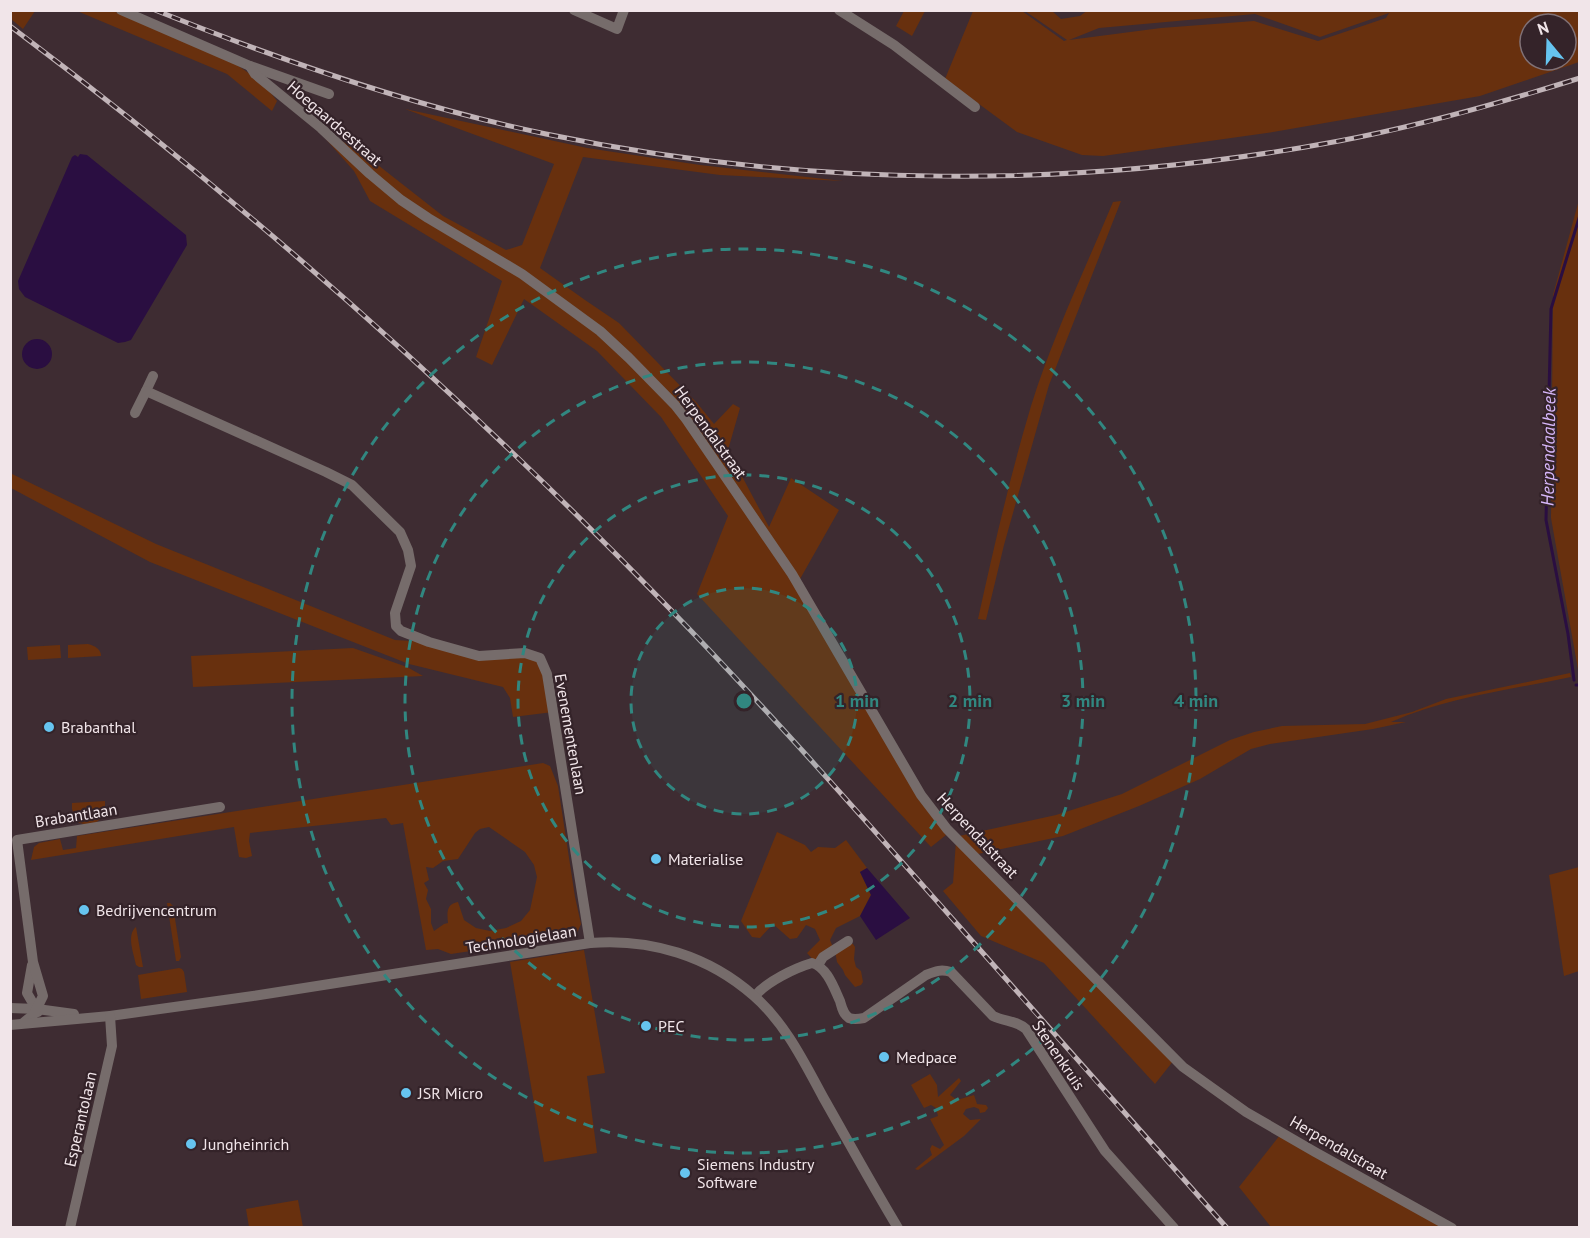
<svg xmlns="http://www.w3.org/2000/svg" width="1590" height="1238" font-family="'PT Sans',sans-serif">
  <rect width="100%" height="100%" fill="#3e2c32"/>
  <g fill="#68300e" fill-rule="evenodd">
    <path d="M1088,10L1579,11V62L1480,96L1273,132L1103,156L1082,155L1017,132L945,79L973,11H1022L1064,41L1067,40L1025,11H1052L1061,19L1080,16ZM1389,13L1386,18L1318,41L1254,21L1161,28L1069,40L1099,28L1255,14L1320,37ZM1530,24H1566V60H1530Z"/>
    <polygon points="10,11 11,10 35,11 23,29 11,19"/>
    <polygon points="77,11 113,11 155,27 237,65 263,83 277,101 272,111 227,74"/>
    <polygon points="904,11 925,11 912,36 896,26"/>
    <polygon points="405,109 587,148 700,165 843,181 720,175 583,157 540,268 585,300 619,323 697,403 714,424 733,404 740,408 728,450 769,527 791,478 839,510 800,579 946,835 931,847 697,594 728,516 661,417 597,351 524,299 492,365 476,357 502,281 370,201 354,171 301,111 321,128 369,158 443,216 506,250 522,245 554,164"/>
    <polygon points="1579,200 1580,674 1579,675 1551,518 1553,295"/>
    <path d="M1121,201L1049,385L1004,545L986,620L978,619C994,547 1010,476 1031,406C1053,336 1085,269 1113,202Z"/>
    <polygon points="10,473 156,544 395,640 429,642 479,656 540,658 553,712 513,717 510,698 503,687 409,664 150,562 11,488"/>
    <path d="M88,644C95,646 101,649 101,656L68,658V645Z"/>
    <polygon points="60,645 61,658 28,660 27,647"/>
    <polygon points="353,648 407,667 423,676 193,687 191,656"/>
    <path d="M1570,673L1571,677C1510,690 1448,697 1391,722H1406L1373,729L1270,744L1251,749L1200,779L1139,806L1063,836L978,854L959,836L1056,815L1122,794L1230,740L1254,732L1282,726L1365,724L1412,712L1446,699Z"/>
    <path d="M543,763L550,766L558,786L575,897L581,924L576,935L451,954L438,949L426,950L403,823L391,825L386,818L250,833L249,841L252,856L246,858L239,857L234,827L31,860L34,847L39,843L60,839L63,850L76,848L77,836ZM489,827L525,852L534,865L537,877L530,910L521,921L506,928L490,931L476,928L464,920L458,902C446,904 447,913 448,923L444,924L434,931L431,923V909L426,899L428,890L424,883L429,880L426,867L433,868L443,861L458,859L475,833L480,829Z"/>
    <path d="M105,801C106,819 95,829 77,822L72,809V803Z"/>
    <polygon points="777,832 805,845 811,852 818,847 835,848 846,840 867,868 860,872 871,895 860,916 836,928 830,940 834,950 818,965 807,953 820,940 815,929 806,925 797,938 790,939 773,924 760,938 752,937 741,921"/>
    <polygon points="956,841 1174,1060 1155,1084 1044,963 981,936 943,891 953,883"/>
    <polygon points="1579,867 1579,971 1564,976 1549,875"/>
    <polygon points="167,903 170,903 173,906 181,957 179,961 176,961"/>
    <path d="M136,927L143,967H139L136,965C134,954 126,935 136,927Z"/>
    <polygon points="848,942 853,944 855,947 854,959 856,967 861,971 863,982 861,985 855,987 845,975 843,970 837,962 835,951"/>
    <polygon points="584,950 605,1073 587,1076 597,1153 544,1162 510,962"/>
    <polygon points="179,968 182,969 184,972 187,992 141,999 138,975"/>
    <polygon points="930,1074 937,1085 938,1097 959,1078 961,1081 950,1095 957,1100 974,1095 977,1104 986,1105 988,1108 985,1112 980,1113 979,1109 974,1107 966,1109 963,1114 970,1120 981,1119 964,1136 918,1170 915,1169 932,1155 930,1149 932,1145 940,1149 944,1145 930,1119 938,1116 936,1108 931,1105 924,1108 911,1085"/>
    <polygon points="1280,1135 1442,1227 1271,1227 1239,1187"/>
    <polygon points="298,1200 303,1227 249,1227 246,1209"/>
  </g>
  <g fill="#2a0e41">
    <polygon points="80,154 87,155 186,235 187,245 131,340 125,342 118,343 25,297 19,289 18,281 72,157 75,155 78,157"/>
    <circle cx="37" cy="354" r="15"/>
    <polygon points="867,868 910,918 876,940 860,916 871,895 860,872"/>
  </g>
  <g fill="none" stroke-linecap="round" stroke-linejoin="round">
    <g stroke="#2a0e41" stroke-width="3">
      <polyline points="1574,680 1568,634 1546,520 1551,309 1580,215"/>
      <polyline points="1576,685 1580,685"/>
    </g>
    <g stroke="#766c6b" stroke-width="10">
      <polyline points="121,10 250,66 329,94"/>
      <polyline points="574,10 617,29 624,10"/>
      <polyline points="839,10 894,45 975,107"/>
      <polyline points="250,66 255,74 321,128 370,174 401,200 428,218 522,274 600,331 629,358 675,405 686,419 792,574 921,795 947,829 1183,1067 1246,1112 1315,1152 1452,1228"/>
      <polyline points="153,376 146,391 326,472 352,485 400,532 408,550 411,566 395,613 396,626 401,631 429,642 479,656 525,653 540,658 547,674 590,943"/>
      <polyline points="135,413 146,391"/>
      <polyline points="32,965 27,993 38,1012"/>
      <polyline points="818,965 823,957 848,941"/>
      <path d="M755,996C766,982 795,968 812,963C827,967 834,988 840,1001C842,1008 843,1014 849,1018C854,1020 859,1019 864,1018L926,975C936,971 941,969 951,972L993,1016C1005,1022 1016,1020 1026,1029L1105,1151L1174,1228"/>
      <polyline points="10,1008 37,1009 74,1014"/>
      <polyline points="23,1023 34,1014 43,996 33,962 17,840 220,807"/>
      <path d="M10,1025L110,1016L253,996L590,943C650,938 709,956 754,996C785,1023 804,1062 823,1097C848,1141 872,1185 898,1228"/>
      <polyline points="70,1228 112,1046 110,1016"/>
    </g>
    <g stroke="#c1b4b8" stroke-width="5">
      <g id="rail">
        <path d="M155,10C282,61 412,106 546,134C807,188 1077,190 1339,141C1420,126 1500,103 1580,78"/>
        <path d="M10,26C245,202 464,397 668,607C768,710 863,818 958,925C1047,1026 1137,1127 1227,1228"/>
      </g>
    </g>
    <use href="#rail" stroke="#342329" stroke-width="3" stroke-dasharray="9" stroke-linecap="butt"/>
  </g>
  <circle cx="744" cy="701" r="113" fill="#318780" fill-opacity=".12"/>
  <g fill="none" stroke="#318780" stroke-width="3" stroke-dasharray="10 8">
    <circle cx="744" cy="701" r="113"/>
    <circle cx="744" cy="701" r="226"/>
    <circle cx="744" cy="701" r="339"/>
    <circle cx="744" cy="701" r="452"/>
  </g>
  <g fill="#66c4ef" stroke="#342329" stroke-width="2">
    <circle cx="49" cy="727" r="6"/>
    <circle cx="656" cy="859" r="6"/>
    <circle cx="84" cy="910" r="6"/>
    <circle cx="646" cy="1026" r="6"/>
    <circle cx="884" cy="1057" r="6"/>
    <circle cx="406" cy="1093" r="6"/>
    <circle cx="191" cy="1144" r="6"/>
    <circle cx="685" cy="1173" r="6"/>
  </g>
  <g text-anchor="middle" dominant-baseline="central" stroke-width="4.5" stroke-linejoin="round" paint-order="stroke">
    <g font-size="16" fill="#f1e5e9" stroke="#342329">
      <text transform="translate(335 123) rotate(41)">Hoegaardsestraat</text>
      <text transform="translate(711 432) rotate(54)">Herpendalstraat</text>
      <text transform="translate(571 734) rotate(80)">Evenementenlaan</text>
      <text transform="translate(76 815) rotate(-9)">Brabantlaan</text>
      <text transform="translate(978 835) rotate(47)">Herpendalstraat</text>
      <text transform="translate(521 939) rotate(-9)">Technologielaan</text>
      <text transform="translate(1059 1055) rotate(56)">Stenenkruis</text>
      <text transform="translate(80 1119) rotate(-77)">Esperantolaan</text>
      <text transform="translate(1339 1147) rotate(30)">Herpendalstraat</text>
    </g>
    <g font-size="16" fill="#f1e5e9" stroke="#342329" text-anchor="start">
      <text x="61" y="727">Brabanthal</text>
      <text x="668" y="859">Materialise</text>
      <text x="96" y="910">Bedrijvencentrum</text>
      <text x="658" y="1026">PEC</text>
      <text x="896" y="1057">Medpace</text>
      <text x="418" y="1093">JSR Micro</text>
      <text x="203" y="1144">Jungheinrich</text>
      <text x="697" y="1164">Siemens Industry<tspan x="697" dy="18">Software</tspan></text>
    </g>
    <g font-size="18" font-style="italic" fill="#d7b7fa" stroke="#342329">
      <text transform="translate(1548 447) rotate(-89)">Herpendaalbeek</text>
    </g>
  </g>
  <circle cx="744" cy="701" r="9" fill="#318780" stroke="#342329" stroke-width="3"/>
  <g font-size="18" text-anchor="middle" font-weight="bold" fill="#318780" stroke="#342329" stroke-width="4.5" stroke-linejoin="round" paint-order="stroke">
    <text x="857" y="707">1 min</text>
    <text x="970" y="707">2 min</text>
    <text x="1083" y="707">3 min</text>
    <text x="1196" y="707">4 min</text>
  </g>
  <rect width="1590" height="1238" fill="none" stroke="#f1e5e9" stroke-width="24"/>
  <g transform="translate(1548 42) rotate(341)"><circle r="28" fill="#342329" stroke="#807176" stroke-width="1.5"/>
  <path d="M0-4.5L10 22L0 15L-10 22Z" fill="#66c4ef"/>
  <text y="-9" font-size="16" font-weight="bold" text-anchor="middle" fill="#f1e5e9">N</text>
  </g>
</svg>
